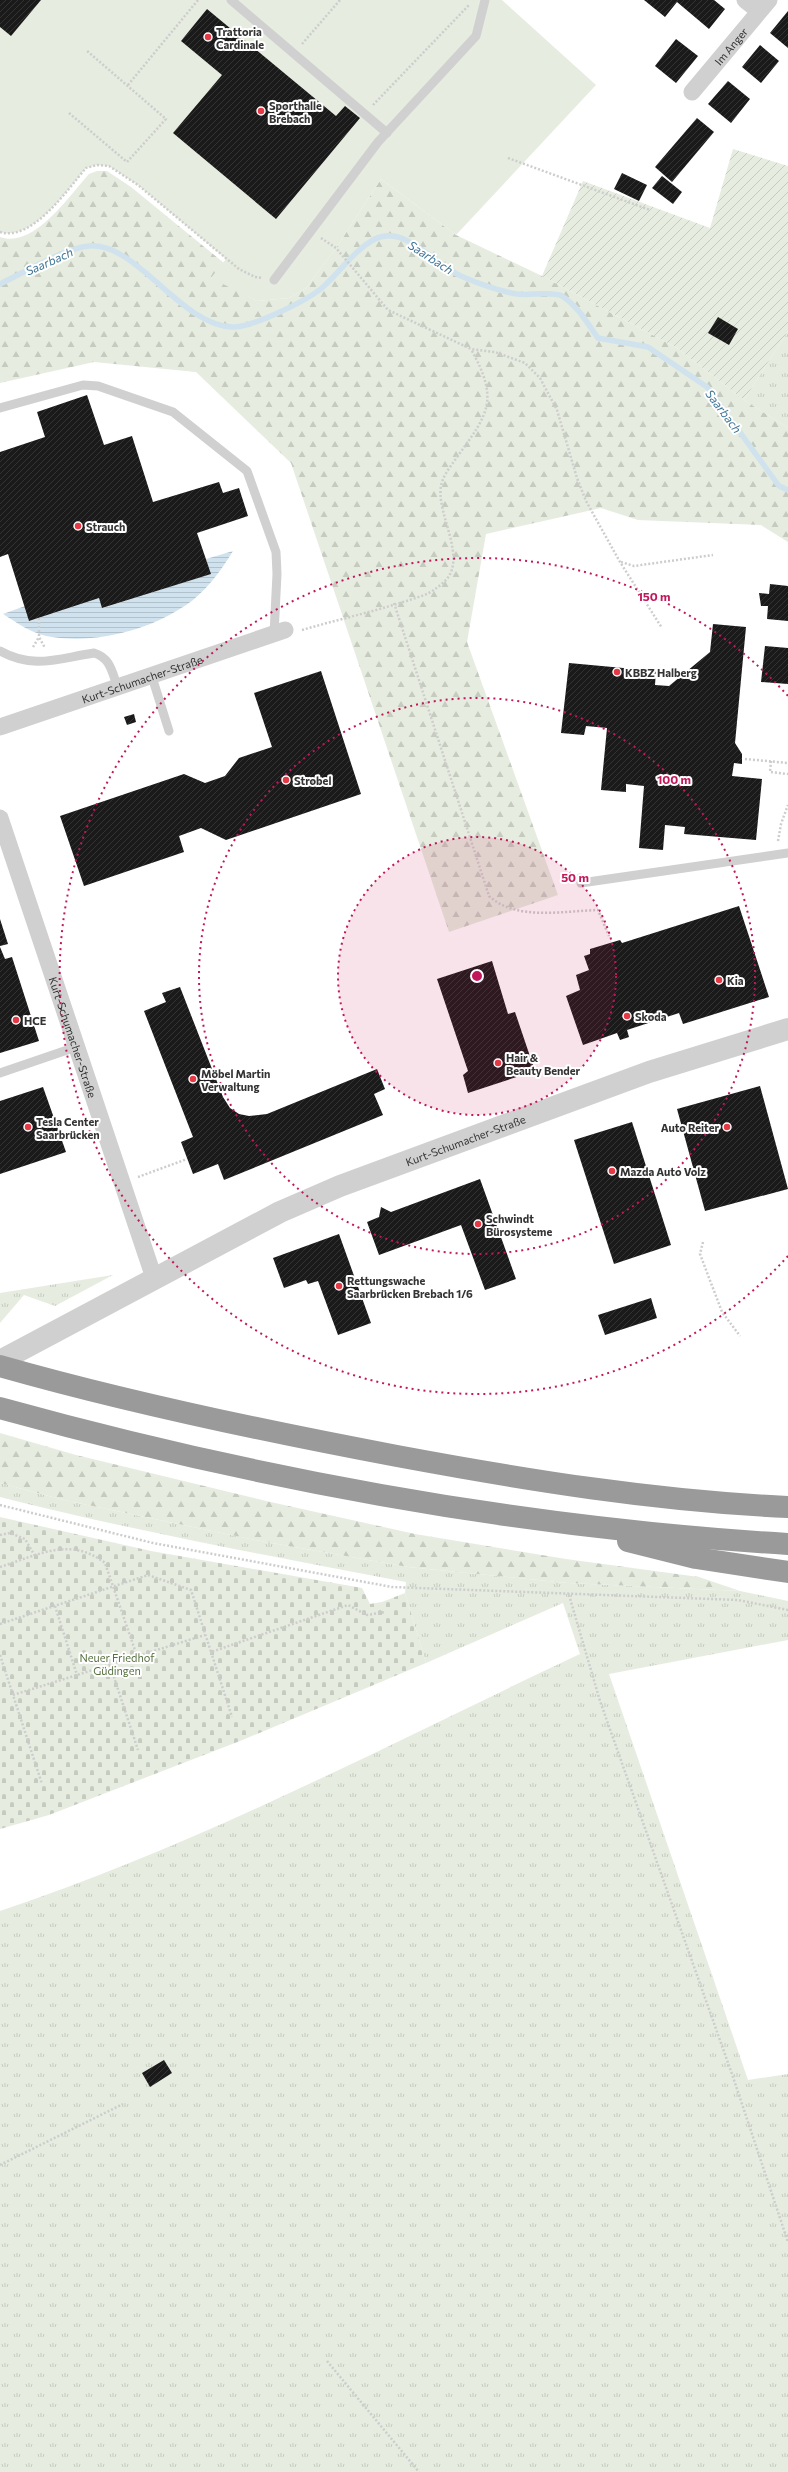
<svg xmlns="http://www.w3.org/2000/svg" width="788" height="2472" font-family="Commissioner,sans-serif">
  <defs>
    <pattern id="grass-tufts" width="24" height="20" patternUnits="userSpaceOnUse"><rect width="24" height="20" fill="#e6ecdf"/><path d="M3 7l-1-3M5 7V3M7 7l1-3M15 17l-1-3M17 17v-4M19 17l1-3" fill="none" stroke="#c6cbc0"/></pattern>
    <pattern id="forest-firs" width="22" height="20" patternUnits="userSpaceOnUse"><rect width="22" height="20" fill="#e6ecdf"/><path d="M5 1l3.5 6h-7zM16 11l3.5 6h-7z" fill="#c6cbc0"/></pattern>
    <pattern id="cemetery-stones" width="16" height="16" patternUnits="userSpaceOnUse"><rect width="16" height="16" fill="#e6ecdf"/><path d="M2 7V4a2 2 0 0 1 4 0v3zM10 15v-3a2 2 0 0 1 4 0v3z" fill="#c6cbc0"/></pattern>
    <pattern id="garden-furrows" width="10" height="10" patternUnits="userSpaceOnUse"><rect width="10" height="10" fill="#e6ecdf"/><path d="M-1 1l2-2M0 10L10 0M9 11l2-2" fill="none" stroke="#c6cbc0"/></pattern>
    <pattern id="water-rules" width="6" height="5" patternUnits="userSpaceOnUse"><rect width="6" height="5" fill="#cfe2ee"/><path d="M0 2.5h6" fill="none" stroke="#b2c2cd"/></pattern>
    <pattern id="building-hatch" width="6" height="6" patternUnits="userSpaceOnUse"><rect width="6" height="6" fill="#1a1a1a"/><path d="M-1 1l2-2M0 6l6-6M5 7l2-2" fill="none" stroke="#333"/></pattern>
  </defs>
  <rect width="100%" height="100%" fill="#fff"/>
  <g fill="url(#grass-tufts)">
    <polygon points="788,331 788,428 744,400"/>
    <polygon points="113,1275 55,1306 24,1295 0,1323 0,1293"/>
    <path d="M0,1483L64,1500L255,1540L408,1567L568,1583L740,1591L788,1601V1640L609,1674L748,2080L788,2074V2472H0V1911C201,1844 389,1744 580,1654L563,1603L426,1663L405,1593L406,1582C270,1556 134,1531 0,1497Z"/>
  </g>
  <g fill="url(#forest-firs)">
    <path d="M97,171H107L131,187L224,263L212,277L257,301L289,298L306,288L336,248L381,179L456,235L542,276L677,348L744,400L788,428V542L761,525L638,520L601,508L486,534L467,642L558,895L449,932L291,463L196,372L94,362L0,383V237C34,249 69,196 89,174Z"/>
    <polygon points="0,1433 76,1455 266,1501 415,1534 566,1559 699,1577 740,1591 568,1583 408,1567 255,1540 64,1500 0,1483"/>
  </g>
  <polygon fill="url(#cemetery-stones)" points="0,1517 151,1551 362,1588 370,1604 382,1602 405,1593 426,1663 240,1741 49,1815 0,1829"/>
  <polygon fill="url(#garden-furrows)" points="733,149 788,166 788,331 744,400 677,348 542,276 583,181 710,228"/>
  <path fill="#e6ecdf" d="M0,0H502L596,85L456,235L381,179L336,248L306,288L289,298L257,301L211,278L226,259L138,185L109,166L97,165L86,168C67,190 32,242 0,232Z"/>
  <path fill="url(#water-rules)" d="M233,551C222,569 210,586 193,600C155,629 99,644 52,637C34,635 17,623 3,614L25,606L30,621L99,598L103,608L210,574L206,559Z"/>
  <g fill="none" stroke-linecap="round" stroke-linejoin="round">
    <path stroke="#cfe2ee" stroke-width="5.5" d="M0,284C23,273 65,248 89,246C137,242 180,325 232,327C252,328 308,300 323,287C340,272 354,250 375,239C405,224 435,265 461,276C477,283 499,291 517,294C529,296 553,291 562,296C579,307 587,323 598,338L648,347L707,387L779,486L788,490"/>
  </g>
  <g fill="url(#building-hatch)">
    <polygon points="0,0 41,0 11,36 0,27"/>
    <polygon points="644,0 714,0 725,9 709,29 677,2 665,17"/>
    <polygon points="207,9 336,116 345,106 360,118 276,219 173,133 222,75 181,41"/>
    <polygon points="788,11 788,48 770,33"/>
    <polygon points="676,39 698,56 676,83 655,66"/>
    <polygon points="760,45 779,61 761,83 742,67"/>
    <polygon points="728,81 750,99 731,123 708,104"/>
    <polygon points="697,118 714,132 672,182 655,167"/>
    <polygon points="622,173 647,185 639,201 614,189"/>
    <polygon points="662,176 682,192 673,204 652,188"/>
    <polygon points="718,317 738,329 729,345 708,333"/>
    <polygon points="87,395 104,445 132,436 153,502 219,482 223,493 239,488 248,516 197,533 211,574 102,608 99,598 29,621 8,554 0,557 0,452 45,437 37,412"/>
    <polygon points="770,584 788,586 788,621 767,619 768,606 761,606 759,593 769,594"/>
    <polygon points="713,624 746,627 735,743 742,754 742,764 734,763 732,776 762,779 756,840 684,834 685,827 665,825 663,850 639,848 644,786 626,784 626,792 601,790 607,728 586,726 584,735 561,733 569,663 656,671 655,685 669,686 710,652"/>
    <polygon points="765,646 788,648 788,684 761,682"/>
    <polygon points="321,671 361,794 226,840 201,828 179,836 184,852 84,886 60,816 184,774 205,783 225,776 239,758 272,747 254,693"/>
    <polygon points="134,714 136,722 127,725 124,717"/>
    <polygon points="739,906 769,997 683,1024 679,1013 627,1030 629,1037 620,1040 617,1033 583,1045 566,996 580,990 576,975 589,970 584,956 590,954 590,949 620,940 622,943"/>
    <polygon points="0,919 8,944 0,946"/>
    <polygon points="0,947 5,959 12,957 39,1041 0,1053"/>
    <polygon points="492,961 508,1014 515,1012 535,1071 468,1093 463,1075 468,1071 437,979"/>
    <polygon points="180,987 223,1097 230,1108 239,1114 249,1116 267,1114 377,1069 385,1089 374,1094 383,1115 224,1180 218,1164 193,1174 181,1142 193,1137 144,1011 166,1002 162,993"/>
    <polygon points="760,1086 788,1189 705,1211 677,1109"/>
    <polygon points="43,1087 66,1152 0,1174 0,1101"/>
    <polygon points="632,1122 671,1245 614,1264 574,1140"/>
    <polygon points="480,1179 516,1279 485,1290 461,1225 379,1255 367,1222 379,1217 381,1207 391,1212"/>
    <polygon points="339,1234 371,1323 338,1335 318,1281 308,1284 306,1280 284,1288 273,1258"/>
    <polygon points="651,1298 657,1318 605,1335 598,1315"/>
    <polygon points="164,2060 172,2073 150,2087 142,2073"/>
  </g>
  <g fill="none" stroke-linecap="round" stroke-linejoin="round">
    <g stroke="#cdcdcd" stroke-width="2.5" stroke-dasharray="2 2" stroke-linecap="butt">
      <polyline points="302,44 340,0"/>
      <polyline points="128,85 198,0"/>
      <polyline points="373,105 469,5"/>
      <polyline points="69,113 127,162 166,119 86,50"/>
      <polyline points="508,158 650,210"/>
      <path d="M0,232C32,242 67,190 86,168L97,165L109,166L138,185L239,269L255,277L262,278"/>
      <polyline points="321,238 336,248 388,310 471,349 495,352 525,363 540,378 557,410 577,478 586,501 620,562 662,628"/>
      <polyline points="621,562 634,566 713,555"/>
      <path d="M394,603L489,896C516,921 563,911 598,910L609,936"/>
      <polyline points="39,618 39,637 45,648"/>
      <path d="M302,630C343,618 386,609 427,594C433,591 441,585 446,580C467,557 436,513 441,486C443,475 451,466 457,457C489,413 499,400 471,349"/>
      <polyline points="33,647 39,637"/>
      <polyline points="745,759 788,763"/>
      <polyline points="771,761 770,772 788,774"/>
      <polyline points="778,841 781,824 788,805"/>
      <polyline points="138,1177 187,1159"/>
      <polyline points="703,1242 700,1254 722,1312 740,1336"/>
      <polyline points="0,1505 153,1543 392,1587 738,1600 788,1610"/>
      <polyline points="0,1535 10,1533 25,1539 35,1556"/>
      <path d="M0,1567C38,1555 70,1536 105,1563L137,1656"/>
      <polyline points="569,1595 600,1701 733,2077 788,2242"/>
      <polyline points="55,1606 77,1675"/>
      <polyline points="0,1624 148,1575 191,1590 211,1652 348,1605 367,1615 385,1612"/>
      <polyline points="211,1652 232,1717"/>
      <polyline points="0,1655 42,1784"/>
      <polyline points="110,1665 138,1750"/>
      <polyline points="13,1695 205,1635"/>
      <polyline points="0,2165 123,2104"/>
      <polyline points="327,2361 419,2472"/>
    </g>
    <g stroke="#d0d0d0" stroke-width="9">
      <polyline points="231,0 387,133"/>
      <polyline points="274,280 378,142 476,36 485,0"/>
      <polyline points="0,408 83,385 98,386 173,412 247,471 276,552 277,574 274,634"/>
      <path d="M0,651C34,670 59,658 94,653C111,658 112,673 118,688"/>
      <polyline points="152,677 169,731"/>
      <polyline points="580,878 581,883 788,853"/>
      <polyline points="0,1073 76,1047"/>
    </g>
    <g stroke="#d0d0d0" stroke-width="17">
      <polyline points="745,0 759,11"/>
      <path id="s1" d="M692,92L769,0"/>
      <path id="s2" d="M0,727L285,630"/>
      <path id="s3" d="M0,818L154,1278"/>
    </g>
    <path stroke="#d0d0d0" stroke-width="22" id="s4" d="M0,1361L280,1212L340,1186L649,1072L788,1029"/>
    <g stroke="#9a9a9a" stroke-width="22">
      <path d="M0,1366C130,1403 264,1431 397,1456C526,1480 656,1501 788,1507"/>
      <path d="M0,1408C257,1479 522,1528 788,1544"/>
      <polyline points="628,1541 696,1558 788,1572"/>
    </g>
  </g>
  <circle cx="477" cy="976" r="139" fill="#c2185b" fill-opacity=".12"/>
  <g fill="none" stroke="#c2185b" stroke-width="2" stroke-dasharray="2 4">
    <circle cx="477" cy="976" r="139"/>
    <circle cx="477" cy="976" r="278"/>
    <path d="M788 1256A418 418 0 1 1 788 696"/>
  </g>
  <g fill="#e63946" stroke="#fff" stroke-width="1.5">
    <circle cx="208" cy="37" r="4"/>
    <circle cx="261" cy="111" r="4"/>
    <circle cx="78" cy="526" r="4"/>
    <circle cx="617" cy="672" r="4"/>
    <circle cx="286" cy="780" r="4"/>
    <circle cx="719" cy="980" r="4"/>
    <circle cx="627" cy="1016" r="4"/>
    <circle cx="16" cy="1020" r="4"/>
    <circle cx="498" cy="1063" r="4"/>
    <circle cx="193" cy="1079" r="4"/>
    <circle cx="28" cy="1127" r="4"/>
    <circle cx="727" cy="1127" r="4"/>
    <circle cx="612" cy="1171" r="4"/>
    <circle cx="478" cy="1224" r="4"/>
    <circle cx="339" cy="1286" r="4"/>
  </g>
  <g text-anchor="middle" dominant-baseline="central" stroke-width="4" stroke-linejoin="round" paint-order="stroke">
    <g font-size="11" font-weight="bold" fill="#333" stroke="#fff" text-anchor="start">
      <text x="216" y="31">Trattoria<tspan x="216" dy="13">Cardinale</tspan></text>
      <text x="269" y="105">Sporthalle<tspan x="269" dy="13">Brebach</tspan></text>
      <text x="86" y="526">Strauch</text>
      <text x="625" y="672">KBBZ Halberg</text>
      <text x="294" y="780">Strobel</text>
      <text x="727" y="980">Kia</text>
      <text x="635" y="1016">Skoda</text>
      <text x="24" y="1020">HCE</text>
      <text x="506" y="1057">Hair &amp;<tspan x="506" dy="13">Beauty Bender</tspan></text>
      <text x="201" y="1073">Möbel Martin<tspan x="201" dy="13">Verwaltung</tspan></text>
      <text x="36" y="1121">Tesla Center<tspan x="36" dy="13">Saarbrücken</tspan></text>
      <text x="719" y="1127" text-anchor="end">Auto Reiter</text>
      <text x="620" y="1171">Mazda Auto Volz</text>
      <text x="486" y="1218">Schwindt<tspan x="486" dy="13">Bürosysteme</tspan></text>
      <text x="347" y="1280">Rettungswache<tspan x="347" dy="13">Saarbrücken Brebach 1/6</tspan></text>
    </g>
    <g font-size="11" fill="#333" stroke="#fff">
      <text stroke="none"><textPath href="#s1" startOffset="60">Im Anger</textPath></text>
      <text stroke="none"><textPath href="#s2" startOffset="150">Kurt-Schumacher-Straße</textPath></text>
      <text stroke="none"><textPath href="#s3" startOffset="231">Kurt-Schumacher-Straße</textPath></text>
      <text stroke="none"><textPath href="#s4" startOffset="516">Kurt-Schumacher-Straße</textPath></text>
    </g>
    <g font-size="11" fill="#56703f" stroke="#fff">
      <text x="117" y="1657">Neuer Friedhof<tspan x="117" dy="13">Güdingen</tspan></text>
    </g>
    <g font-size="12" font-style="italic" fill="#3f7597" stroke="#fff">
      <text transform="translate(431 257) rotate(33)">Saarbach</text>
      <text transform="translate(49 261) rotate(-24)">Saarbach</text>
      <text transform="translate(724 411) rotate(53)">Saarbach</text>
    </g>
  </g>
  <circle cx="477" cy="976" r="6" fill="#c2185b" stroke="#fff" stroke-width="2"/>
  <g font-size="12" text-anchor="middle" font-weight="bold" fill="#c2185b" stroke="#fff" stroke-width="4" stroke-linejoin="round" paint-order="stroke">
    <text x="654" y="601">150 m</text>
    <text x="674" y="784">100 m</text>
    <text x="575" y="882">50 m</text>
  </g>
</svg>
